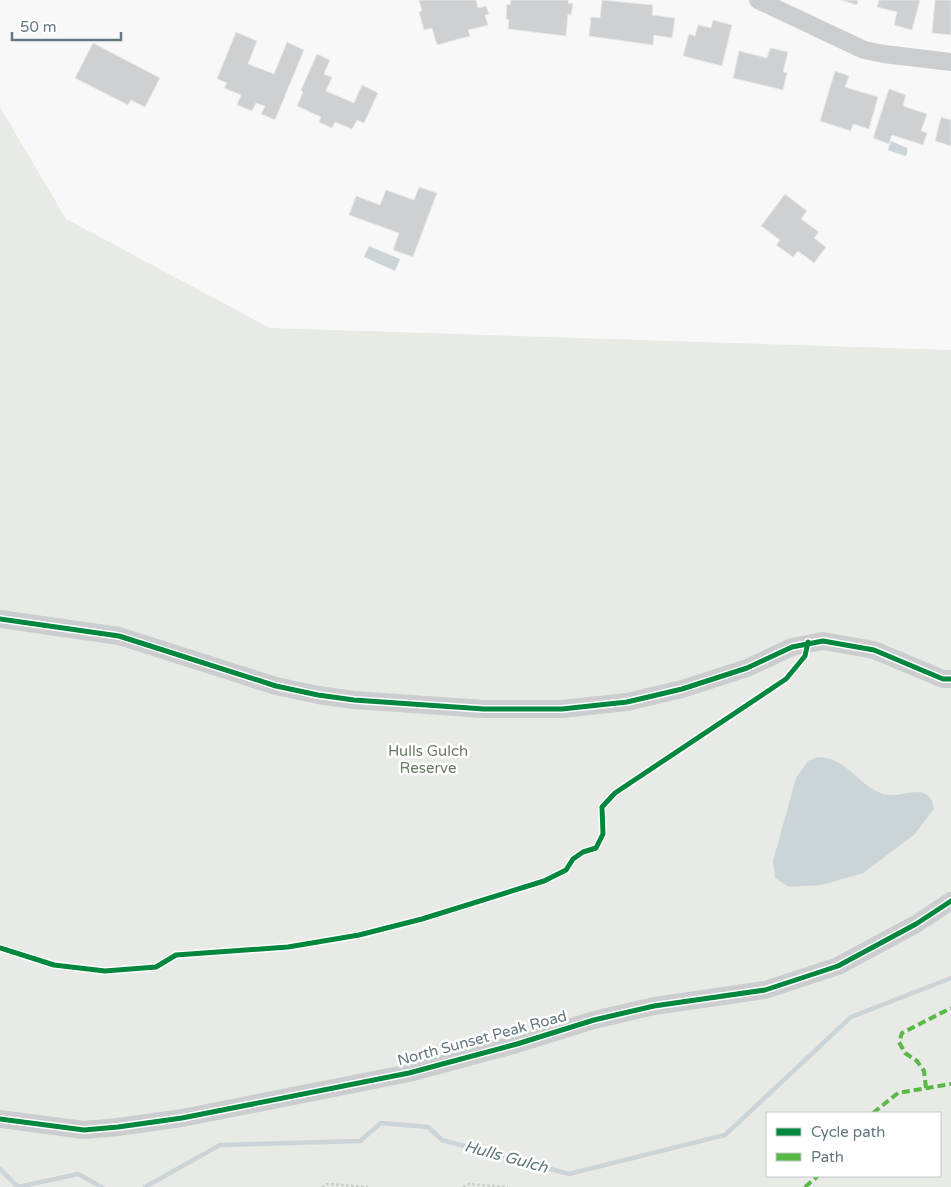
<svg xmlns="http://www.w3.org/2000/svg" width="951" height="1187" font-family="'Varela Round',sans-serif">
  <rect width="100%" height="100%" fill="#f8f8f8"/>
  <path fill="#e8eae5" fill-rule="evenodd" d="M0,107L66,219L270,328L951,350V1187H0ZM767,1113H940V1176H767Z"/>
  <g fill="#cbd5d7">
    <polygon points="891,141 907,148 907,154 905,156 888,150"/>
    <polygon points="369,246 400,259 395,271 364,257"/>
    <path d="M817,757C847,757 857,785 883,794C902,800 929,778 934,809L914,835L863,873L822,885L789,887L775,878L773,861L796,778L808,761Z"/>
  </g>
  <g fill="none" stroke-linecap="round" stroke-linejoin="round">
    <g stroke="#cbd5d7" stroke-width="4.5">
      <polyline points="0,1169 18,1187 78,1174 102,1187"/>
      <polyline points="145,1187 220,1145 360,1141 381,1123 428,1127 442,1140 569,1174 725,1135 851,1017 951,978"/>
    </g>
  </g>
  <g fill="#ced0d1" stroke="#e8e8e8">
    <polygon points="419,0 476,0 478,8 486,6 489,14 485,15 488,25 468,30 470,36 437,45 432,28 424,30 419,12 422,11"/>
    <polygon points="511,0 569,0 568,3 573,4 571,15 568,14 566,36 508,29 509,20 506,19 507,4 510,5"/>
    <polygon points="602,0 653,5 652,15 675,18 672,38 654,35 653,45 589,36 591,17 600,18"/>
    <polygon points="841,0 858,0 857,5"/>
    <polygon points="879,0 920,0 912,30 894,25 897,12 877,7"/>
    <polygon points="935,0 951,0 951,35 932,33"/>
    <polygon points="713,20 732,25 722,66 683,56 689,34 695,36 698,25 711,28"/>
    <polygon points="236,32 257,41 248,64 274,74 287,42 304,50 275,120 261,114 265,106 256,103 252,111 237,105 241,95 224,88 227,83 217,79"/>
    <polygon points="93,43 160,78 145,107 131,100 128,105 75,78"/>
    <polygon points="770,48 788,52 783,72 787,73 783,90 733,78 739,51 767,58"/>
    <polygon points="317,54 330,60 324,74 332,77 326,91 354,103 362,85 378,93 364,123 357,120 352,129 335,122 332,128 319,122 321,117 297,106 303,92 301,90"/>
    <polygon points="835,71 849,76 845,87 878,97 869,129 853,124 851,131 820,121"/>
    <polygon points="889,89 906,95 903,106 927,114 921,131 927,133 923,145 892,135 889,144 873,138"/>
    <polygon points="941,117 951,120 951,146 935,141"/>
    <polygon points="419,187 437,193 413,257 393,250 399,233 349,215 356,196 380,205 386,190 414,200"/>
    <polygon points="785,194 807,211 801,219 819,232 814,238 826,247 814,263 798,251 793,257 776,245 780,240 761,226"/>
  </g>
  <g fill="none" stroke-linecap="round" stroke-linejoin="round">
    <g stroke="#c9cacb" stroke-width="2.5" stroke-dasharray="2.5 2.5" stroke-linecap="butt">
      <polyline points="322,1187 327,1184 368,1187"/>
      <polyline points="463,1187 469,1184 508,1187"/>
    </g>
    <g stroke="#cbcdce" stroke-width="18">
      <polyline points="758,0 864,50 884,54 951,62"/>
      <polyline points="0,619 119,636 276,686 318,695 354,700 484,709 562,709 627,702 682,689 747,668 792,647 823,641 874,650 943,679 951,679"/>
      <polyline points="0,1119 84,1130 118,1127 182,1118 409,1073 517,1044 594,1020 654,1006 765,990 838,966 916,924 951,901"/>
    </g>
    <g stroke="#58b947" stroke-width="4" stroke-dasharray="8 4" stroke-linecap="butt">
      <polyline points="926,1088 924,1071 917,1061 905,1053 899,1042 902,1033 951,1008"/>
      <polyline points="873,1113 898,1093 951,1084"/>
      <polyline points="805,1187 818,1176"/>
    </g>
    <g stroke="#fff" stroke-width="8">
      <g id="cycleway">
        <polyline points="0,619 119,636 276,686 318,695 354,700 484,709 562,709 627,702 682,689 747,668 792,647 823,641 874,650 943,679 951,679"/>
        <polyline points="0,948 54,965 105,971 156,967 176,955 288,947 359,935 422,919 544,881 566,870 573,859 583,852 596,848 603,834 602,807 615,793 786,679 805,656 808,642"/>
        <polyline points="0,1119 84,1130 118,1127 182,1118 409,1073 517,1044 594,1020 654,1006 765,990 838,966 916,924 951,901"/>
      </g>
    </g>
    <use href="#cycleway" stroke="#00873e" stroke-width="5"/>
  </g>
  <g text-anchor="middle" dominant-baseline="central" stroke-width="5" stroke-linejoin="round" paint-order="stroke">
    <g font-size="15" fill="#697a63" stroke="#fff">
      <text x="428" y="751">Hulls Gulch<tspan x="428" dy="17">Reserve</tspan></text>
    </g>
    <g font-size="15" fill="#647882" stroke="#fff">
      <text transform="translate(482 1038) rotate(-15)">North Sunset Peak Road</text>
    </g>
    <g font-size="16" font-style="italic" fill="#5f767c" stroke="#fff">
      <text transform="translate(506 1157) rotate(15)">Hulls Gulch</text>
    </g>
  </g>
  <rect x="766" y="1112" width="175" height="65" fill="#ffffff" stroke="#c1c9cd"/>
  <rect x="776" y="1128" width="25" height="8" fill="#00873e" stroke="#c1c9cd"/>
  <text x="811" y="1137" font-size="15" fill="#647882">Cycle path</text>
  <rect x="776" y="1153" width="25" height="8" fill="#58b947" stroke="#c1c9cd"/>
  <text x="811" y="1162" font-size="15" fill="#647882">Path</text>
  <path d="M12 32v8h109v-8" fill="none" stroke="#647882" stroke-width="2.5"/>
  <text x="20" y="32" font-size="15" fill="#647882" stroke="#ffffff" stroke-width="4" paint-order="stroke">50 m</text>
</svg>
